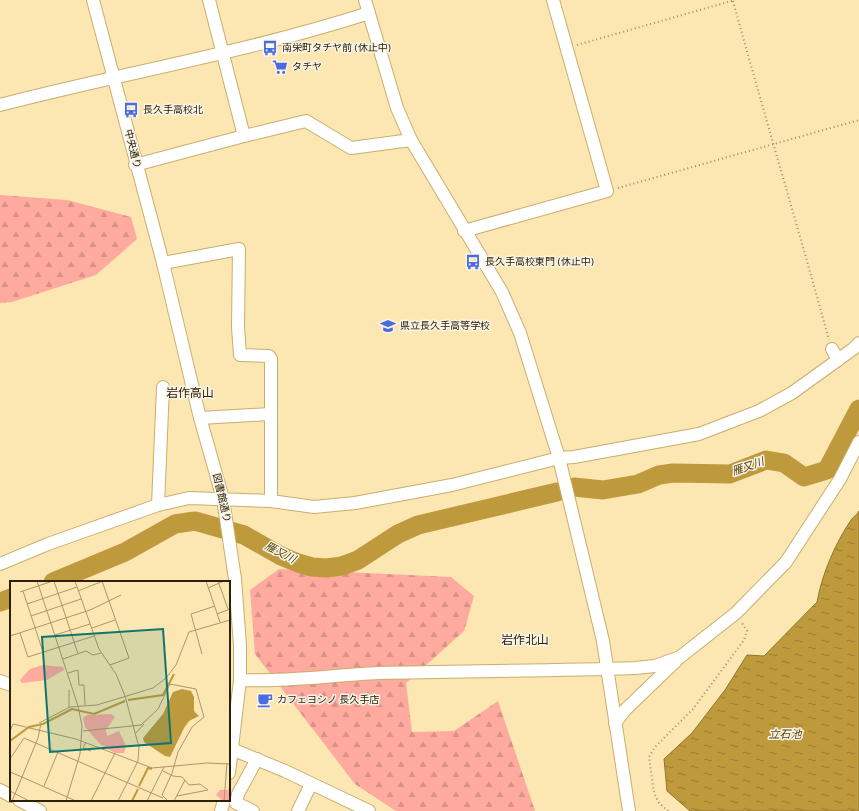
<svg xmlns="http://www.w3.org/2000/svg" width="859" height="811" font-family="Overpass,'Noto Sans JP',sans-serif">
  <defs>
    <pattern id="forest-firs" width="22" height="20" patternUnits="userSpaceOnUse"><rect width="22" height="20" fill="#feaa9e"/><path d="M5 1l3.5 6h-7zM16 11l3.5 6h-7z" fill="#da9287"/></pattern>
    <pattern id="water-ripples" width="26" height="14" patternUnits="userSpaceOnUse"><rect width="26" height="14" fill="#be9a3c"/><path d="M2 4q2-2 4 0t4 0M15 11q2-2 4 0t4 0" fill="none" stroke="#9b7d30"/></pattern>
  </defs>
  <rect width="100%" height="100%" fill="#fce6b2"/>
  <g fill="url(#forest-firs)">
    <polygon points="0,195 67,200 131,217 137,239 96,275 12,302 0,303"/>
    <polygon points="279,569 451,577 474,596 464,631 406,683 412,732 454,731 498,701 535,811 396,811 355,784 255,654 250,590"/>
  </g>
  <path fill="url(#water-ripples)" stroke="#92762c" d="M859,511V811H690L667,791L664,759L692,733L725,690L747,655L764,656L817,602C822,574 835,544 851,520C853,517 857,515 859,511Z"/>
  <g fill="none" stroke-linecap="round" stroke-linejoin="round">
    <g stroke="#be9a3c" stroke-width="19">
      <polyline points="574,487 603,490 638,484 659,475 673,473 730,474 766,460 784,463 804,477 827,470 859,409"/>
      <polyline points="53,582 125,552 175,524 195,521 244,535 281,556 298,563 312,567 326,568 342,566 358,560 398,534 418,525 557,492"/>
      <polyline points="0,602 11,598"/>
    </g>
    <g stroke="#c9ae6d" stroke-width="14">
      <g id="minor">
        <polyline points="93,0 163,263 199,414 223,499 235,579 240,645 240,680 229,773"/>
        <polyline points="209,0 244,136"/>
        <polyline points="365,0 397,108 411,140 502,292 520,333 559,458 603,641 629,811"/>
        <path d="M0,105C123,73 248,52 369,13"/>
        <polyline points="135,165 244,136 306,121 351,148 411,140"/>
        <polyline points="464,231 607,191 553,0"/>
        <polyline points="163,263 239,249 238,327 240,355 269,356 271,359 271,501"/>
        <polyline points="832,349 838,360"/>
        <polyline points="200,418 270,414"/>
        <polyline points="158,505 163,387"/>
        <polyline points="0,564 48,544 158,505 189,498 271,501 314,507 355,503 452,485 559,458 574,457 699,434 759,411 792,393 853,349 859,343"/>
        <path d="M240,680C286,682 333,675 379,673C464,671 550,671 635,668L655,666L680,657L736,613L786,562L840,479L859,442"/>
        <polyline points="0,681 11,685"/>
        <polyline points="615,723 625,710 676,661"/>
        <polyline points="229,748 285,771 369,811"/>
        <polyline points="0,790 11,796"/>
        <polyline points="19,800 40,811"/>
        <polyline points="221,811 224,800"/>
        <polyline points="253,811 236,803 238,794 257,759"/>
        <polyline points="298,811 311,784"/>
      </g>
    </g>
    <g stroke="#9e8d64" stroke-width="2" stroke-dasharray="1 3" stroke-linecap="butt">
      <path d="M733,1C764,114 798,227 829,340"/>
      <polyline points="577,45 735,0"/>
      <polyline points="618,188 859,120"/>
      <polyline points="668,811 659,803 654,793 649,757 655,747 693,709 744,640 747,631 742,623"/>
    </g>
    <use href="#minor" stroke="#fff" stroke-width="12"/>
  </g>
  <defs>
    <g id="bus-bare" transform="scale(1.2)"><path d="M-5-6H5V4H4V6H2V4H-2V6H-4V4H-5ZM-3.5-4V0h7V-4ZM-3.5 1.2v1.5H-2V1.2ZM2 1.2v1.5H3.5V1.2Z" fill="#4a6ce0" stroke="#faf5e8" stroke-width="2.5" paint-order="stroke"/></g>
    <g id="supermarket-bare" transform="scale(1.2)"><path d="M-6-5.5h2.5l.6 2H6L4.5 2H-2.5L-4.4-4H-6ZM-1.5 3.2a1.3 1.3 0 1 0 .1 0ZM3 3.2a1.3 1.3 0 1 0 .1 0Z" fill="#4a6ce0" stroke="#faf5e8" stroke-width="2.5" paint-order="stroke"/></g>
    <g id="school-bare" transform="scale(1.2)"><path d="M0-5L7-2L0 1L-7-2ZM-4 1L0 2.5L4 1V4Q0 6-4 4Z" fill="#4a6ce0" stroke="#faf5e8" stroke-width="2.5" paint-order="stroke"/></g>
    <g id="cafe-bare" transform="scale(1.2)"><path d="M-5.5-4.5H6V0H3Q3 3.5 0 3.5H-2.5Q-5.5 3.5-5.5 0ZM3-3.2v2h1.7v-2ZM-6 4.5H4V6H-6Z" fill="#4a6ce0" stroke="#faf5e8" stroke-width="2.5" paint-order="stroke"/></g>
  </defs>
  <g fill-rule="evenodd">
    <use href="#bus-bare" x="270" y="48"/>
    <use href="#supermarket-bare" x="280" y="67"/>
    <use href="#bus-bare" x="131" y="110"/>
    <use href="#bus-bare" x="473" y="262"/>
    <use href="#school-bare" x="388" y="326"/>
    <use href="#cafe-bare" x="265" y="700"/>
  </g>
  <g text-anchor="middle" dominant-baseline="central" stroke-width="3" stroke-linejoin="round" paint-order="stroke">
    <g font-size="10" fill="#2c2106" stroke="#faf5e8" text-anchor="start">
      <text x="282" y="48">南栄町タチヤ前 (休止中)</text>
      <text x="292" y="67">タチヤ</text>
      <text x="143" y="110">長久手高校北</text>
      <text x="485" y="262">長久手高校東門 (休止中)</text>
      <text x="400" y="326">県立長久手高等学校</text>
      <text x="277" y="700">カフェヨシノ 長久手店</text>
    </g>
    <g font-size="10" fill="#2c2106" stroke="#faf5e8">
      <text transform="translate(132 149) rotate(76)">中央通り</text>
      <text transform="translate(221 498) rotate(77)">図書館通り</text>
    </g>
    <g font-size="11" font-style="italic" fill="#503e08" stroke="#faf5e8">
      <text transform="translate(748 467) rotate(-19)">雁又川</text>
      <text transform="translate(280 553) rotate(27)">雁又川</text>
      <text x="785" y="735">立石池</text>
    </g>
    <g font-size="12" fill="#2c2106" stroke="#faf5e8">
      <text x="190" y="394">岩作高山</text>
      <text x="525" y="641">岩作北山</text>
    </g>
  </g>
  <g transform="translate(10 581)">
    <rect width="220" height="220" fill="#fce6b2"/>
    <path d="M33,84L53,86L54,89L37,99L12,102L10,99L20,88ZM101,133L105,136L96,149L97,155L109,150L116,165L114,172H105L90,163L75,146L73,137L77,134ZM220,201V220H213L206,214L210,209H218Z" fill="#feaa9e"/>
    <path d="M172,108L181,110L184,116V130L189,135L179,140L174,147L160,176L155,175L134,161L133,157L153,133L163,111Z" fill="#be9a3c"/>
    <path fill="none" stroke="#be9a3c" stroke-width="2" d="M118,119L153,114L164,93M0,160L19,146L33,143L62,128L84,133L115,120M129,205L138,187L142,188M122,220L128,208"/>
    <path fill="none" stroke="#a9976d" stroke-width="1" d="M27,0L68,125L72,145L70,173L56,220M44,0L68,73M65,0L89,68L106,93L115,115L129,166L128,180L108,220M92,0L119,77L100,84M196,0L210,41M208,0L218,28M198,7L214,0M13,10L33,71M68,10L93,0M10,11L43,0M17,23L67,6M207,33L220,28M21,35L71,18M82,47L105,39M10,52L18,76L84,55M45,54L80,43M0,55L80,29L111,14M192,73L181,33L205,25M53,78L76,70L83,74L91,72M58,92L68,89L69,104H74L75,124M59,109V126M29,142L60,126L87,124L143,107L156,97L166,84L179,51L220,39M0,150L3,143L66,158L142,187L197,182L220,183M73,150L131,144L148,128L160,103L186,108L194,136L182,146L168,171L162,192L152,214L158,220M126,152L134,143M76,161L73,167L81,170M0,178L14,157L153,217M153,190L163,195L172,196L179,204L190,203L198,209M0,191L12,196L28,157L31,142M34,205L48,171M0,210L19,220M167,215L198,209M2,220L12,196L66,220M81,220L105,172M137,220L154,186M164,220L175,199M214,220L217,182"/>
    <path fill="#0f766e" fill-opacity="0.15" stroke="#0f766e" stroke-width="2" d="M153,48L161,162L40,171L32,56Z"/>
    <rect width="220" height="220" fill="none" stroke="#2c2106" stroke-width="2"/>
  </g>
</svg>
